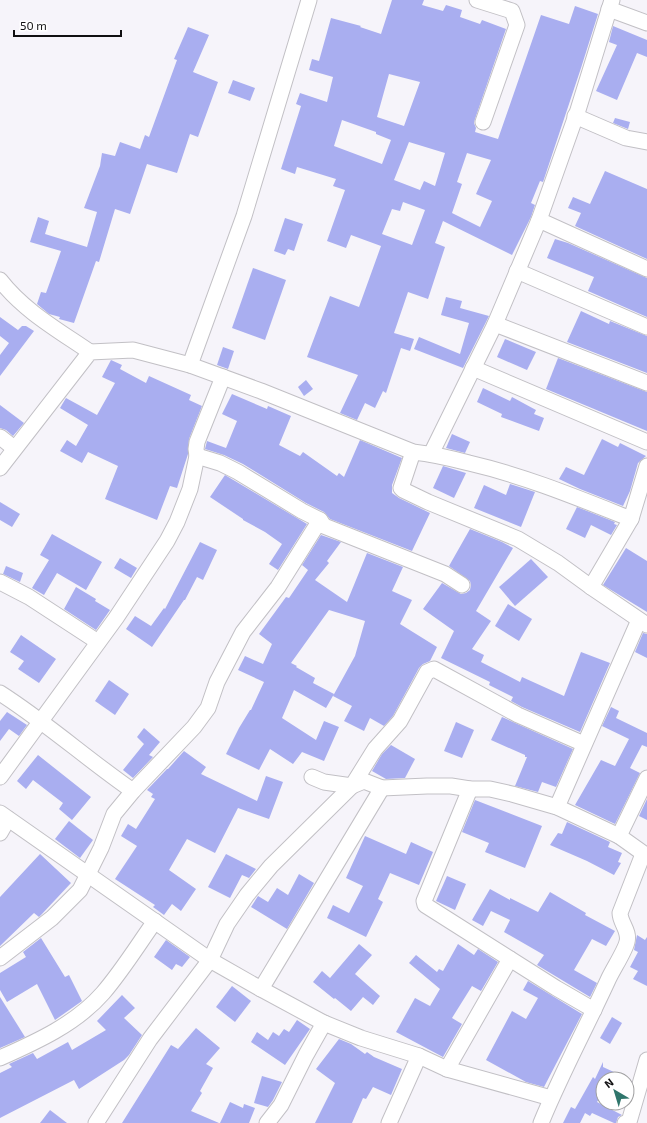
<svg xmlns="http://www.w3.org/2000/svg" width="647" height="1123" font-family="'Exo 2',sans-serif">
  <rect width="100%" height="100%" fill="#f6f4fa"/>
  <g fill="#a9aef0" fill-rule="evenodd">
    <path d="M392,0H424L422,5L443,11L446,5L462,10L460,17L480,24L482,20L506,29L475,119L474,123L476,128L475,132L498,139L541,15L569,24L575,6L598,14L581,68L543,182L540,181L531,203L535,205L531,217L512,255L443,221L435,243L445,247L428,299L408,292L394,333L414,339L410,351L401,348L386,393L383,391L375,408L365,403L357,420L340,413L358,375L307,357L330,296L359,307L381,246L351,235L346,248L327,241L345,190L333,186L336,179L297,167L295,174L281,169L301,106L296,104L300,93L327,102L333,77L309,70L312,59L319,61L331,18L361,26L360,27L381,34ZM389,74L420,82L404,126L377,117ZM342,120L376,132V134L391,140L382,164L334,146ZM409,142L445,153L435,186L424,181L420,190L394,180ZM467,153L491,160L476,194L492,201L480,227L452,213L462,184L457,182ZM403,202L425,210L412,245L382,234L392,209L400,211Z"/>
    <polygon points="613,26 647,40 647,57 637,53 617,100 596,91 617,45 609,42"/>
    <polygon points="188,27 209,35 193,72 218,82 198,137 190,134 177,173 147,164 130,214 115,209 99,262 96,261 74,323 59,319 60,317 49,314 37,304 41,292 46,293 61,251 30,242 38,217 49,221 45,234 87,247 97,212 84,208 100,166 102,153 115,156 120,142 140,149 145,135 149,137 177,60 174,59"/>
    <polygon points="233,80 255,88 250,101 228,93"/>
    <polygon points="615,118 630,122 628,129 613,123"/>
    <polygon points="605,171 647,189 647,259 575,226 581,213 568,208 573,197 590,204"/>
    <polygon points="285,218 303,224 294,251 288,249 285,255 274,251"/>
    <polygon points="555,239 568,243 647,278 647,317 588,291 594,277 547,258"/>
    <polygon points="253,268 286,280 265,340 232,328"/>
    <polygon points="446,297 462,301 460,308 489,316 463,368 414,349 419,337 460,354 469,323 441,315"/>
    <polygon points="581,311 609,324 610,321 647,336 647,373 567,342"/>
    <polygon points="0,317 18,330 22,326 26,326 34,331 0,376 0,355 9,343 0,336"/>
    <polygon points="505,339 536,352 527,370 497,357"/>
    <polygon points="223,347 234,351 228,369 217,365"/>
    <polygon points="558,358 647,392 647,431 546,389"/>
    <polygon points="111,360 122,365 120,369 146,383 149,376 191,395 189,400 202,406 189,439 188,454 177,488 170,486 157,520 105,499 118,466 88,452 82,463 60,451 67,440 76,446 88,425 60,408 66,398 97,415 115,383 102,377"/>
    <polygon points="306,380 313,389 304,396 298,387"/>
    <polygon points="483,388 510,401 512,397 536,410 534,414 544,418 539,431 501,417 502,414 477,402"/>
    <polygon points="232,394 267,409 268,406 291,416 279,445 300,456 303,452 337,476 339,473 344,477 360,440 402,458 392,485 392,493 399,498 430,513 412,551 330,519 324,512 306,503 243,464 224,455 205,449 207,441 226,448 237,421 222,414"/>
    <polygon points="0,405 24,423 13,436 6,430 0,428"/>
    <polygon points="452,434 470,442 465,453 446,448"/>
    <polygon points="602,439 618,447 620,443 646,456 638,463 630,491 623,506 580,489 559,479 566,467 584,475"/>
    <polygon points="443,466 466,473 454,498 433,488"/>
    <polygon points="225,475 307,524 278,570 269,564 282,544 265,532 243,520 243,519 210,497"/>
    <polygon points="510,484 535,492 521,527 474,508 484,485 506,495"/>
    <polygon points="0,502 20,514 12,527 0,520"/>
    <polygon points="577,507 615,522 614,524 617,525 611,535 591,525 585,538 566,529"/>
    <polygon points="470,529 502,542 513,548 476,611 491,621 472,649 484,655 481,662 520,682 522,677 564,696 581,652 610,663 580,732 522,707 511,701 513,697 489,685 490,682 441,658 454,631 423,609 442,583 461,594 466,593 470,590 471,585 470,581 449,566"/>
    <polygon points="52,534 102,562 86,590 57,573 44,595 32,588 49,560 40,555"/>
    <polygon points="321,535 341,542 327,561 329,563 315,580 347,602 367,553 403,567 392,591 412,600 400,624 437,647 430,661 423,664 419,668 393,716 384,726 370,718 364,731 344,721 352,706 333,696 355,656 365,621 329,610 291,663 297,666 296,667 315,678 313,683 334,694 326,708 294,690 282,718 316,740 324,721 339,727 324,761 302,752 293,764 270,749 259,770 226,754 239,728 250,710 251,710 264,682 238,670 245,656 263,664 272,644 259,634 286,597 289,598 308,570 302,565"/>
    <polygon points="200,542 217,550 203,580 197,577 185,600 184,600 152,647 126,629 135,616 151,626 164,608 165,609"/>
    <polygon points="626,548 647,561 647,612 603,585"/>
    <polygon points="120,558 137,568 131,578 114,568"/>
    <polygon points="531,559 548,577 515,606 499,587"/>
    <polygon points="6,566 23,573 20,582 3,574"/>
    <polygon points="76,587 96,599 95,601 110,610 96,630 64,609"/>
    <polygon points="508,604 532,619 519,641 495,626"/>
    <polygon points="643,633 647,634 647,658 635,652"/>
    <polygon points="21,635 56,659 39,683 18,669 24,661 10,652"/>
    <polygon points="109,680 129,694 115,715 95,701"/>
    <polygon points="611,707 619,711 616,718 647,733 647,747 642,745 630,768 640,773 615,824 575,805 601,760 615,766 629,739 602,726"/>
    <polygon points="7,712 27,725 19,736 9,729 0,741 0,721"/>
    <polygon points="502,717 573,749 556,787 542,782 538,792 515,786 527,757 525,757 525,755 491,740"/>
    <polygon points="456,722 474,730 462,758 444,751"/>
    <polygon points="144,728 160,742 149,755 153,757 133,778 123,770 144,744 137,737"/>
    <polygon points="391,745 415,759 405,778 386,779 372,771 382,754"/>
    <polygon points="184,751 206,767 201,774 257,801 266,776 283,782 269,819 238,808 215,853 187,839 169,870 196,889 181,911 172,904 164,915 153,907 155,905 115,879 137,846 121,836 128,824 136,829 155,799 151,797 153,794 147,790 167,769 168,769"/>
    <polygon points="38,755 91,797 72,820 59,809 63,803 33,780 26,789 17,781"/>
    <polygon points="647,799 647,820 639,816"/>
    <polygon points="475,800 542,826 525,868 485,852 489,843 462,832"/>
    <polygon points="69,821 93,840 80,858 55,839"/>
    <polygon points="567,822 610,842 608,847 622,853 618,862 621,863 614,875 587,861 550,845 558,833 562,834"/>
    <polygon points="365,836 406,854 411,842 433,852 419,885 390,873 378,899 383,902 366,937 327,918 333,905 349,913 363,886 346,878"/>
    <polygon points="40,854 71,883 41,915 39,917 34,913 0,946 0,897"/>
    <polygon points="226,854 256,869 249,878 242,875 230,898 208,887"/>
    <polygon points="299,874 314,883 287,929 251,907 258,896 268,902 277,888 288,895"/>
    <polygon points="447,876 466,884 455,910 436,901"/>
    <polygon points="490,889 510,900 510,898 538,912 550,892 586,913 585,915 615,931 606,946 592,939 574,970 597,983 590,997 537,965 544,955 504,932 510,920 491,911 483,926 472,920"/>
    <polygon points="637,935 645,940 647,937 647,986 633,979 638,971 630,967 638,952 634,950"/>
    <polygon points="41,938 65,977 69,975 82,1001 55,1020 37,984 7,1002 0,990 0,973 26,957 23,952"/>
    <polygon points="166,940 190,957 182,967 176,964 172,970 154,957"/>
    <polygon points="359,944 372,955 355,974 380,996 373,1005 363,997 351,1011 335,998 334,999 313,982 322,971 330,978"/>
    <polygon points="458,944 474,955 478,949 498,962 481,991 472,986 452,1018 462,1024 443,1057 396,1032 415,998 430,1006 440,989 409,963 416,955 437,972 439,969 443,971"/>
    <polygon points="528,981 582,1014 544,1087 526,1082 486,1060 512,1011 526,1019 538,998 523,990"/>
    <polygon points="232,986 251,1001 235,1022 216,1007"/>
    <polygon points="122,995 135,1008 124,1018 142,1035 129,1055 124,1060 79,1089 74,1080 0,1118 0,1073 12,1067 9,1064 33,1053 37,1059 68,1042 72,1050 106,1030 97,1021"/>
    <polygon points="0,997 25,1037 0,1048"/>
    <polygon points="612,1017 622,1023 610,1044 600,1038"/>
    <polygon points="297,1020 310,1029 285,1065 251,1042 257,1032 268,1040 273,1032 279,1036 284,1029 289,1032"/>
    <polygon points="196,1028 220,1048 206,1064 213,1068 200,1091 202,1093 191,1111 219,1123 122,1123 171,1045 178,1049"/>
    <polygon points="339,1039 351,1044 365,1054 367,1052 374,1057 402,1069 391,1095 373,1087 366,1099 363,1098 352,1123 315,1123 335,1083 316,1069"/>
    <polygon points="603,1062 603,1067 629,1079 603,1079 603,1092 597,1102 622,1115 618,1117 616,1123 614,1123 592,1113 590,1116 585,1113 580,1123 563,1123 571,1107 575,1109 593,1077 595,1079"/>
    <polygon points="262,1076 282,1082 273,1100 268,1107 254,1103"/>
    <polygon points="230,1102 243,1108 244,1104 255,1108 249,1123 220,1123"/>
    <polygon points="50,1110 67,1123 40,1123"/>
  </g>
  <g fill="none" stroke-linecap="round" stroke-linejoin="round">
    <g stroke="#c2c0c5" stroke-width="17">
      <g id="minor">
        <polyline points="477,0 512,11 517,25 483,122"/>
        <polyline points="609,9 647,23"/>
        <polyline points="575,116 626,138 647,142"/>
        <polyline points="539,220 647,269"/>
        <polyline points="517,271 647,327"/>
        <path d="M0,280C24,311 58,330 90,352"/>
        <polyline points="495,324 647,383"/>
        <polyline points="190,365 244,216 309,0"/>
        <polyline points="473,368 647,442"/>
        <polyline points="0,437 14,448"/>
        <polyline points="413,452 401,488 403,490 428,502 518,539 558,563 591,587 647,625"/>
        <polyline points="431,454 495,324 539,220 578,110 612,0"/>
        <polyline points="197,456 220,463 238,472 302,511 320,520 324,526 445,574 462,585"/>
        <path d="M0,468L90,352L133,350L190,365L261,391L413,452C432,454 450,458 469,463C525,476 578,498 631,519"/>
        <polyline points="0,582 29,597 98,642"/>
        <polyline points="591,587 631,519 647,466"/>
        <path d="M0,693C47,723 88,760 133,791"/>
        <polyline points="0,777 116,618 167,541 177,522 190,489 197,456 196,449 197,442 223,377"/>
        <polyline points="312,777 324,782 352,786 364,781 382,788 427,786 451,786 470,789 490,789 512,794 557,807 619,836 647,856"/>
        <polyline points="470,789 424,901 425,905 556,988 594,1010"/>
        <polyline points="557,807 639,620"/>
        <polyline points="0,813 210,960 261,989 324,1023 361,1038 419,1056 447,1069 551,1098"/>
        <polyline points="0,833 8,819"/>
        <polyline points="619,836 647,778"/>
        <polyline points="0,958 52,918 80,890 101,848 114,814 133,791 194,727 208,708 217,682 243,632 278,587 320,520"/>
        <polyline points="261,989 382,788"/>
        <path d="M0,1058C36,1042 76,1024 103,993C122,971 138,945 155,921"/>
        <polyline points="447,1069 510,959"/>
        <polyline points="96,1123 150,1039 210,960 227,924 247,895 271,866 352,786 375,749 400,721 427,672 434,669 518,715 584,744"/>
        <polyline points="267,1123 281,1105 306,1055 324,1023"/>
        <polyline points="389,1123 419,1056"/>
        <path d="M541,1123C561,1074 586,1028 608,980C613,969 625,951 627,942C630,931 620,923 620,913L643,854"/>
        <polyline points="625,1123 629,1122 647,1060"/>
      </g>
    </g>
    <use href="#minor" stroke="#fff" stroke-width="15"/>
  </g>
  <g transform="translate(615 1091) rotate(322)"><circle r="19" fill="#ffffff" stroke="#9f9fa0"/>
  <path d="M0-3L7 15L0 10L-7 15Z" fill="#30766c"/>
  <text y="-6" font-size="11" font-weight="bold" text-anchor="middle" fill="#100f11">N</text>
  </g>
  <path d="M14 30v6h107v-6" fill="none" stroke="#100f11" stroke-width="2"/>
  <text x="20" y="30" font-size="12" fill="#100f11" stroke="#ffffff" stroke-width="3" paint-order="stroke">50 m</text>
</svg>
